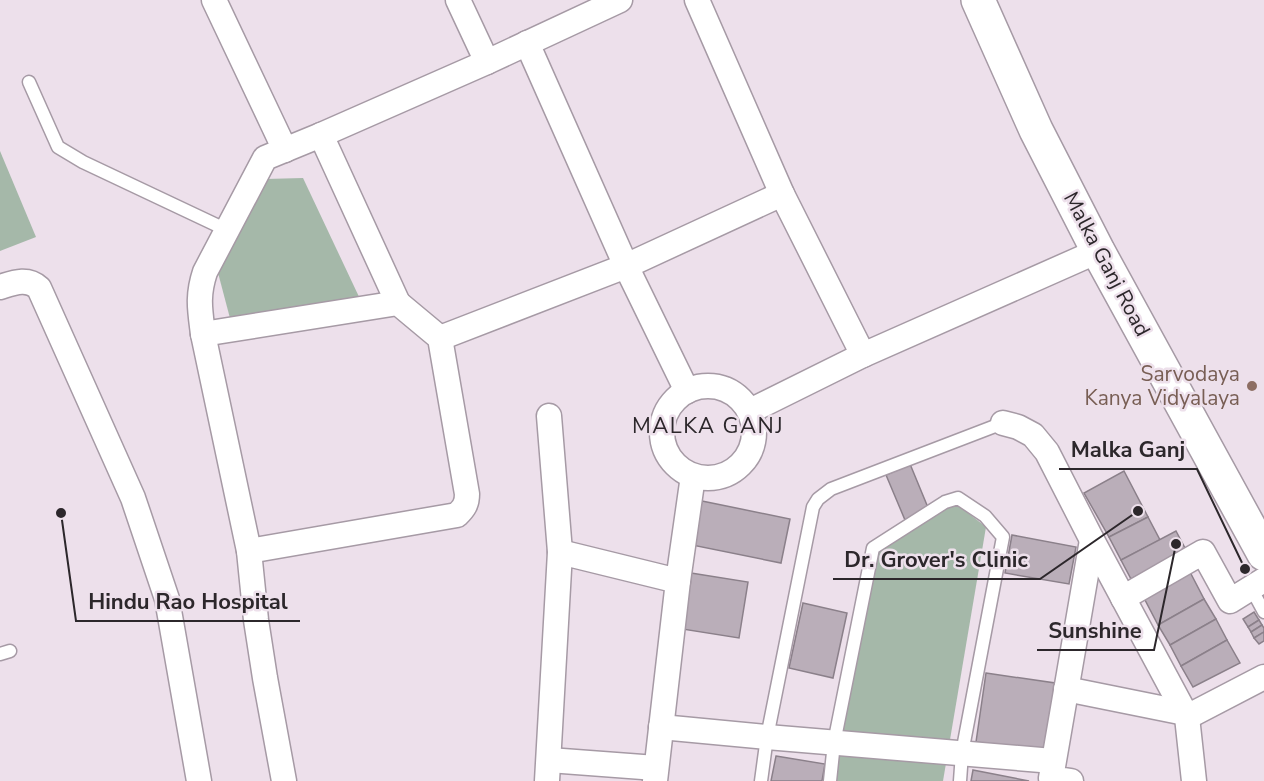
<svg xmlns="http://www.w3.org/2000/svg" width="1264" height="781" font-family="'Nunito Sans',sans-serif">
  <rect width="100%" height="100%" fill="#ede0eb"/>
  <g fill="#a5b8a9">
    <polygon points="0,151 36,237 0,251"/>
    <polygon points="303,178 361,301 231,322 217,269 265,179"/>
    <polygon points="954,502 986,527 943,781 835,781 871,556"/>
  </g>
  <g fill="#baaeb9" stroke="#8b808a" stroke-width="1.5">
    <polygon points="910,464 929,510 905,520 886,475"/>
    <polygon points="1124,471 1148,517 1109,537 1084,493"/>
    <polygon points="702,501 790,519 781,563 692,545"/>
    <polygon points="1148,517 1160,540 1121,560 1109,537"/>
    <polygon points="1176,531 1186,550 1131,579 1121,560"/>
    <polygon points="1012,535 1076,547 1069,584 1005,573"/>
    <polygon points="1190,572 1204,599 1158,625 1144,598"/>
    <polygon points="691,573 748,582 739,638 682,629"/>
    <polygon points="1204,599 1216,619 1170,645 1158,625"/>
    <polygon points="803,603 847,613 833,678 789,668"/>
    <polygon points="1254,612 1259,620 1248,627 1243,619"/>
    <polygon points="1216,619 1227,640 1181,666 1170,645"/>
    <polygon points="1259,620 1262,625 1251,632 1248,627"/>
    <polygon points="1262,625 1264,628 1264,632 1254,638 1251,632"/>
    <polygon points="1264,632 1264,641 1259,644 1254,638"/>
    <polygon points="1227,640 1240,663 1193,687 1181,666"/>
    <polygon points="986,673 1055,683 1044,752 976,742"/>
    <polygon points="776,756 825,764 822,781 771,781"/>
    <polygon points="973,770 1029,781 971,781"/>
  </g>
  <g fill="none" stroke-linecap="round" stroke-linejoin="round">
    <g stroke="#a69aa5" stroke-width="15">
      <g id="lane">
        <polyline points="29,82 58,147 83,162 227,230"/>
        <polyline points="1251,588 1264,612"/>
        <polyline points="0,654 10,651"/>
        <polyline points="761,781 767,737 813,507 818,499 831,489 1003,423"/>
        <polyline points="830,781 834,743 873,548 945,502 958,498 985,516 1003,537 962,753 960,781"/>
      </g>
    </g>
    <g stroke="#a69aa5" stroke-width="27">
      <g id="street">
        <polyline points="214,0 285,150"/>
        <polyline points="458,0 487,62"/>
        <polyline points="697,0 782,194 863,355"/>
        <polyline points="527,43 626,266 687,391"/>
        <polyline points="321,135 398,303"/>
        <path d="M0,287C13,283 27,277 39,288L133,498L167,599L199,781"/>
        <path d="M203,334L398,303L440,338L467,494C467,504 464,508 457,515L249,551"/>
        <polyline points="440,338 626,266 782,194"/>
        <circle cx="708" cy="432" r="46"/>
        <polyline points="750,411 863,355 1098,251"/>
        <polyline points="549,416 560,552"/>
        <polyline points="1003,423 1018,427 1033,435 1047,452 1092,540 1187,717 1264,677"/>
        <polyline points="1123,598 1203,552 1230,601 1264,580"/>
        <polyline points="1066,689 1185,713"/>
        <polyline points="1187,717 1194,781"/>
        <polyline points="661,727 767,737 1053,761"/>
        <polyline points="549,760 656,768"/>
        <path d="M284,781L265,678L256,620L249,551L203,334C200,310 197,296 205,272L265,158L321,135L487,62L620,0"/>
        <polyline points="547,781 560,552 678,581"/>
        <polyline points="655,781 678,581 693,476"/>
        <polyline points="1071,781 1051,778 1092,540"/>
      </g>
    </g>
    <g stroke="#a69aa5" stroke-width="36">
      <polyline id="secondary" points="978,0 1036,130 1098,251 1264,554"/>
    </g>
    <use href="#lane" stroke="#fff" stroke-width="12"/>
    <use href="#street" stroke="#fff" stroke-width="24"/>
    <use href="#secondary" stroke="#fff" stroke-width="33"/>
  </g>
  <circle fill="#8d6e63" stroke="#ede0eb" stroke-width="2" cx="1252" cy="386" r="6"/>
  <g text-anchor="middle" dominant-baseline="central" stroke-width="5" stroke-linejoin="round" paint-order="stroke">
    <g font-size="21" fill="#2c272b" stroke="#ede0eb">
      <text transform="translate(1107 264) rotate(62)">Malka Ganj Road</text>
    </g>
    <g font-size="21" fill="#785e54" stroke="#ede0eb" text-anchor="end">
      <text x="1240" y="374">Sarvodaya<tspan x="1240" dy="24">Kanya Vidyalaya</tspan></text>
    </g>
    <g font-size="22" letter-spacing="1.5" fill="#2c272b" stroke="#ede0eb">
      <text x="708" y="426">MALKA GANJ</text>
    </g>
  </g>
  <path fill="none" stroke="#2c272b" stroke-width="2" d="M1245 569L1197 469H1059M1138 511L1040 579H833M61 513L76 621H300M1176 544L1154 650H1037"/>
  <g fill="#2c272b" stroke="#ede0eb" stroke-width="2">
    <circle cx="1245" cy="569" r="6"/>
    <circle cx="1138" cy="511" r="6"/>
    <circle cx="61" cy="513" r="6"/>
    <circle cx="1176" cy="544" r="6"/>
  </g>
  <g font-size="22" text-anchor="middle" font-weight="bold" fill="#2c272b" stroke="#ede0eb" stroke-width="5" stroke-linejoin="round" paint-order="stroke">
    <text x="1128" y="457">Malka Ganj</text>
    <text x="936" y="567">Dr. Grover's Clinic</text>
    <text x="188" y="609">Hindu Rao Hospital</text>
    <text x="1095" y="638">Sunshine</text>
  </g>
</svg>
